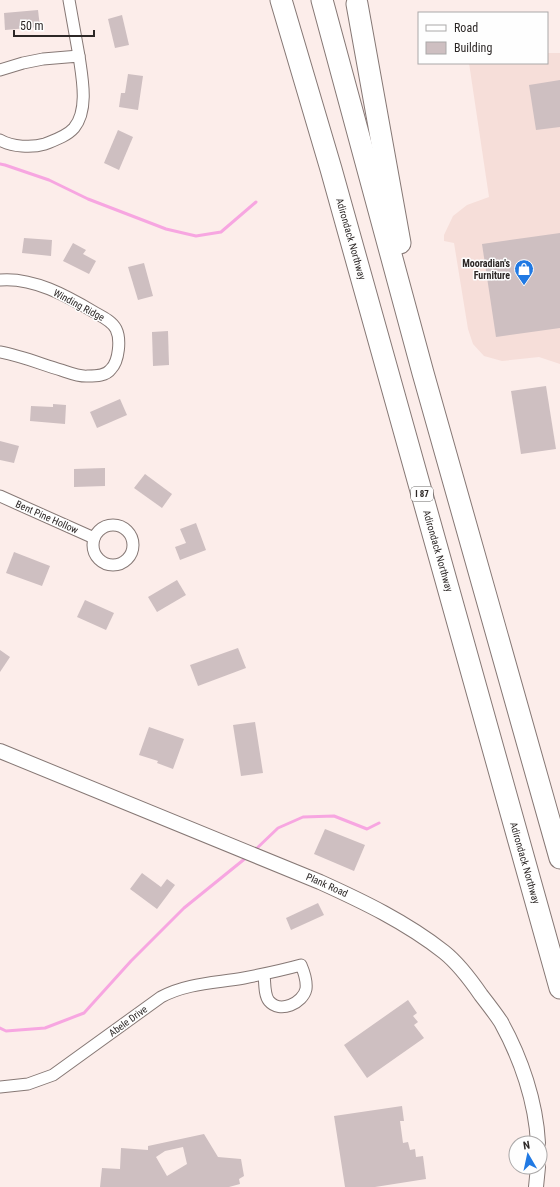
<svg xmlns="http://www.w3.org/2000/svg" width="560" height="1187" font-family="'Roboto Condensed',sans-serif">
  <rect width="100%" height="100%" fill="#fcedea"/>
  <polygon fill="#f6ded9" points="547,53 560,53 560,364 539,357 502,361 484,356 473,344 468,329 454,243 444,241 444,235 453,216 467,205 489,197 469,63 547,63"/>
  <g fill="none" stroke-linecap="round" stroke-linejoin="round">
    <g stroke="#f7a6e1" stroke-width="3">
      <polyline points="0,164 5,165 49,180 88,199 166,229 196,236 221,232 256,202"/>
      <polyline points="254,851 278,828 303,817 334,816 367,829 379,823"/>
      <polyline points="0,1028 6,1031 45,1028 84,1013 131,961 184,908 247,857"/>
    </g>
  </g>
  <g fill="#cebfc1" fill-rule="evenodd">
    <polygon points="38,10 40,27 5,30 4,13"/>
    <polygon points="122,15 129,45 115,48 108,19"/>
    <polygon points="128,74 143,76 138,110 119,107 121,93 125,93"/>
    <polygon points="560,80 560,127 536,130 529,85"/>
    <polygon points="118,130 133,137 119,170 104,163"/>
    <polygon points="560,233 560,328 496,337 482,244"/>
    <polygon points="24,238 52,240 51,256 22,253"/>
    <polygon points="73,243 86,250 83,254 96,261 89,274 63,261"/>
    <polygon points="144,263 153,296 138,300 128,267"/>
    <polygon points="168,331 169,365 153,366 152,332"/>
    <polygon points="546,386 556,449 521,454 511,391"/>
    <polygon points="120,399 127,415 97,428 90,412"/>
    <polygon points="53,404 66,405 65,424 30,421 31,406 53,407"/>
    <polygon points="0,441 19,446 14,463 0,460"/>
    <polygon points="105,468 105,486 74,487 74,469"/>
    <polygon points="145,474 172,494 162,508 134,488"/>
    <polygon points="196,523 206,550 180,560 175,547 186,543 180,529"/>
    <polygon points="14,552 50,566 42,586 6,573"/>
    <polygon points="177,580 186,595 157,612 148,597"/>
    <polygon points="85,600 114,613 106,630 77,617"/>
    <polygon points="238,648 246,668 198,686 190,665"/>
    <polygon points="0,650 10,657 0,672"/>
    <polygon points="255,722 263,773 241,776 233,725"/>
    <polygon points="149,727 184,739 173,769 157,763 158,761 139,755"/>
    <polygon points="325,829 365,845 354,871 314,854"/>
    <polygon points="142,873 161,887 167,879 175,885 157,909 130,889"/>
    <polygon points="318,903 324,915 291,930 286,918"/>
    <polygon points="408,1000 417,1013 413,1016 418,1022 414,1025 424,1038 367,1078 344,1045"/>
    <polygon points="402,1106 404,1121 400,1121 403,1143 408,1142 410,1150 415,1149 416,1157 423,1156 426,1179 375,1187 345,1187 334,1116"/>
    <path d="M204,1134L218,1157L241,1159L244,1176L239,1179L240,1184L229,1187H100L102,1168L120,1169L121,1148L148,1150V1146ZM183,1147L187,1164L167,1176L156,1157L165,1151Z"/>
  </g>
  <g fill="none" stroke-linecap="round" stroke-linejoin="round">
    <g stroke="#867875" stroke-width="13">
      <g id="minor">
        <polyline points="69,0 79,56"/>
        <path d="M0,70L23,63L43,59L79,56C82,77 89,110 74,128C67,136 55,140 45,144C32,148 12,147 0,140"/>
        <path d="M0,280C33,277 67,296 94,312C101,316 112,321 116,329C121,339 119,361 111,369C106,376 96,376 88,376C80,377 70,373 61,370C41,364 21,356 0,352"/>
        <polyline points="0,496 94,538"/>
        <circle cx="113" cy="545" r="20"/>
        <path d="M0,1087L28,1084L53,1075L161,997C187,983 216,983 244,978C264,974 283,970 301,965C304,972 307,981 306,989C303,1003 280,1014 269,1001C264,995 265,982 264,974"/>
      </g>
    </g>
    <g stroke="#867875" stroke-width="16">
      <g id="tertiary">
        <path d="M0,751L320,882C362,901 406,922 444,952C459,964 470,979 481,995C488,1004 495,1013 501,1022C521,1058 536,1102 538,1143"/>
        <polyline points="536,1187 538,1167"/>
      </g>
    </g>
    <g stroke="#867875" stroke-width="23">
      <g id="motorway">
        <polyline points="281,0 331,169 560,988"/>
        <polyline points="322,0 423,373 560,858"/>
        <polyline points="357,4 400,243"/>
      </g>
    </g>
    <use href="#minor" stroke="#fff" stroke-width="11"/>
    <use href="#tertiary" stroke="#fff" stroke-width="14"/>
    <use href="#motorway" stroke="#fff" stroke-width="21"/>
  </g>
  <defs>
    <g id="shop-pin" transform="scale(1)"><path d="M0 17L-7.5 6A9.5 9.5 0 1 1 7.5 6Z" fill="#2079e3" stroke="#fefefe"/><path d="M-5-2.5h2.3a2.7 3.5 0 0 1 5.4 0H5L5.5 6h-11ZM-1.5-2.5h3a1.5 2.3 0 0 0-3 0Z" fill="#fff"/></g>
  </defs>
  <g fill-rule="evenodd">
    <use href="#shop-pin" x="524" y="269"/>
  </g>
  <g text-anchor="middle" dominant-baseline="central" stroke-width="3" stroke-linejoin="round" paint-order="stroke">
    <rect fill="#fefefe" stroke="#6b6867" stroke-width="1" x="411" y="487" width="22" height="14" rx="3"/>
    <g font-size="9" font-weight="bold" fill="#2c2726">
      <text x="422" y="494">I 87</text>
    </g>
    <g font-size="10" fill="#2c2726" stroke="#fefefe">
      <text transform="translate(351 239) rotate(74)">Adirondack Northway</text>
      <text transform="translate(79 305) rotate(28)">Winding Ridge</text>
      <text transform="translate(47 517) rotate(24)">Bent Pine Hollow</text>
      <text transform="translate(438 551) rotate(74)">Adirondack Northway</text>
      <text transform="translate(525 863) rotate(74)">Adirondack Northway</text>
      <text transform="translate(327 885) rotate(24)">Plank Road</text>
      <text transform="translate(128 1021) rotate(-36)">Abele Drive</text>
    </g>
    <g font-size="10" font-weight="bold" fill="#2c2726" stroke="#fefefe" text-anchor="end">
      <text x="510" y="263">Mooradian's<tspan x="510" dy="12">Furniture</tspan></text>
    </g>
  </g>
  <rect x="418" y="12" width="130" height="52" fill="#fefefe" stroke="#aaa8a8"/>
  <rect x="426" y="25" width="20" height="6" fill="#ffffff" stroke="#aaa8a8"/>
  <text x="454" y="32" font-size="12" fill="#2c2726">Road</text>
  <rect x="426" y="42" width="20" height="12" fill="#cebfc1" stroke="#aaa8a8"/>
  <text x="454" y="52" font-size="12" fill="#2c2726">Building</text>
  <g transform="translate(528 1155) rotate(351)"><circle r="19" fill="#fefefe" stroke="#aaa8a8"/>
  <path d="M0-3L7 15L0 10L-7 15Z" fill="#2079e3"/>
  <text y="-6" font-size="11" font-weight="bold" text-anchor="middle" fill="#2c2726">N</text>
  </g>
  <path d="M14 30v6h80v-6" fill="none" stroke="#2c2726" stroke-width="2"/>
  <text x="20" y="30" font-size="12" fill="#2c2726" stroke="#fefefe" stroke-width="3" paint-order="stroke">50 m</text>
</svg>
